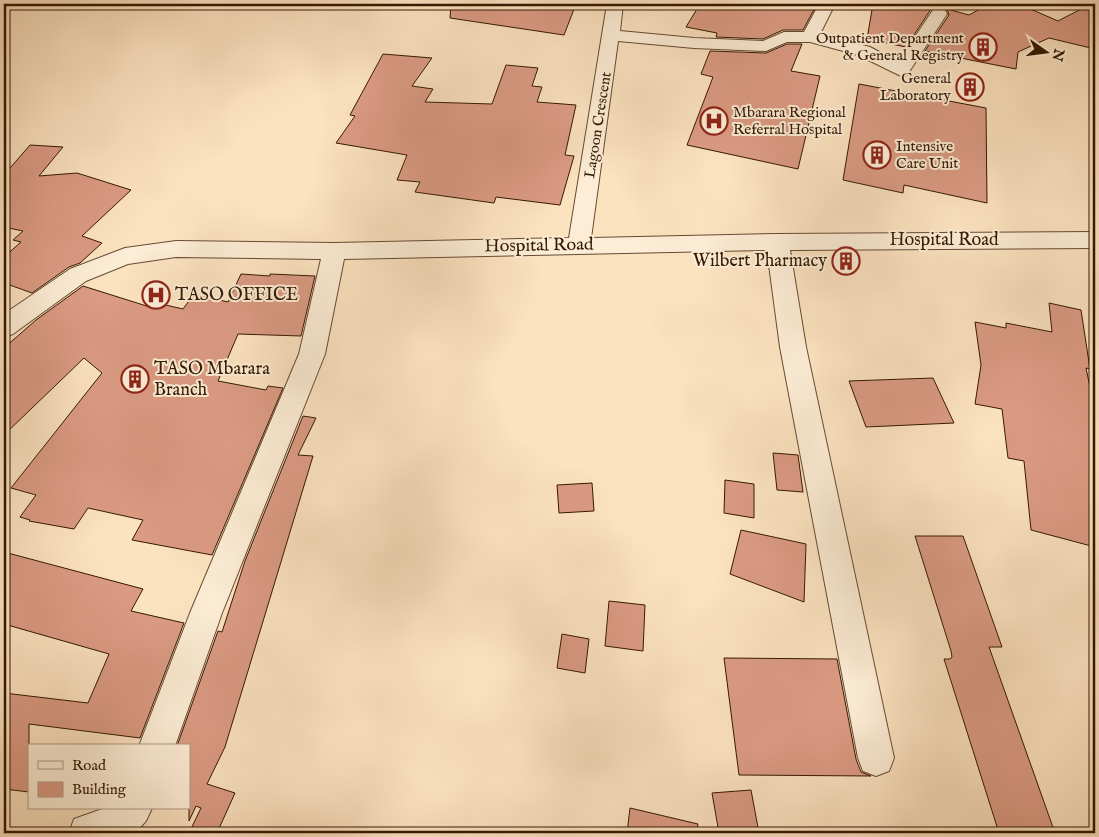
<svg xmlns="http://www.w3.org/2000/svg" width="1099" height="837" font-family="'IM FELL English',serif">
  <rect width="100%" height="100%" fill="#fce3c0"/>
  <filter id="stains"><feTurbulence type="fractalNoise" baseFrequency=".004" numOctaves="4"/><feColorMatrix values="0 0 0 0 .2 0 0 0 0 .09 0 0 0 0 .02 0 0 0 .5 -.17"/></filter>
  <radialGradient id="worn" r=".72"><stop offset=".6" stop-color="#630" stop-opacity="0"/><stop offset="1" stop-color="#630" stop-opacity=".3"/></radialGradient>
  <g fill="#db9b83" stroke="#341802">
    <polygon points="451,4 576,4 564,35 450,18"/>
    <polygon points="700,4 817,4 803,30 783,30 763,39 716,37 717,33 686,27"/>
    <polygon points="873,4 925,4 942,8 931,9 906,47 867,39"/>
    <polygon points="989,4 1019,4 1058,21 1083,8 1095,13 1095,49 1049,38 1018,52 1016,69 925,51 949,15 947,9 969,15"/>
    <polygon points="787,44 802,44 791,71 820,76 798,169 687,145 713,77 701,74 710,51 766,53"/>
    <polygon points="383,54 432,58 412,86 433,89 425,102 492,104 506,65 538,68 532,86 542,87 537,102 576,105 565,155 574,156 560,205 496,197 494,203 415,192 420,182 397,180 407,155 336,143 355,116 350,115"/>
    <polygon points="859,84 986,108 987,203 904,185 903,193 843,180"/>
    <polygon points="30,145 63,147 39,176 77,173 131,190 82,236 102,243 80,263 69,267 32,293 4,283 4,257 21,242 13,240 23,231 4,227 4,175"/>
    <polygon points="241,274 270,276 270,274 315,276 301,336 238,334 218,381 266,390 268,386 283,388 212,555 132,540 143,520 88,508 74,529 29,521 30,520 20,517 36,495 11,488 102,373 84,358 4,435 4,348 36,320 83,286 153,308 157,303 183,309 194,294 228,302"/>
    <polygon points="1049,303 1081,310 1090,369 1086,368 1095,411 1095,547 1031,530 1024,461 1008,458 1002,409 975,404 981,365 975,322 1006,328 1006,323 1052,332"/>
    <polygon points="933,378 954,423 866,427 849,381"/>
    <polygon points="303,416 316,418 298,455 313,456 225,747 207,784 235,793 217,833 189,833 201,808 196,806 189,821 189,746 177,746 218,631 222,632 245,561"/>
    <polygon points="773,453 798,455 803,492 777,490"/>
    <polygon points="725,480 754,484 754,518 724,513"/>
    <polygon points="592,483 594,511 559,513 557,485"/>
    <polygon points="741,530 806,544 804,602 730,574"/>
    <polygon points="915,536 963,536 1002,647 989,647 1055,833 999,833 944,659 950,659 952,657 951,651"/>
    <polygon points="4,552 143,589 131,611 184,623 140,738 29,724 29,792 4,789 4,693 88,703 109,654 4,624"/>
    <polygon points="609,601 645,605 643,651 605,646"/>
    <polygon points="562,634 589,639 585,673 557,668"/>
    <polygon points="724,658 837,659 856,759 861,772 871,776 739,775"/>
    <polygon points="751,790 759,833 719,833 712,793"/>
    <polygon points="630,808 698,824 696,833 627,833"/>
  </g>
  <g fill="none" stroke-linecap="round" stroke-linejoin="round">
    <g stroke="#664b32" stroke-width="2">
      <g id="minor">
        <polygon points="607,4 623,4 620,31 694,38 763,41 784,32 804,32 819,4 835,4 820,34 870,47 898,62 933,10 945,10 947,14 907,75 901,76 858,55 810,42 787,42 766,51 694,48 618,41 591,238 777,234 1095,232 1095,248 790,250 806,347 894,758 889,771 876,776 863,771 858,758 780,347 767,250 344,259 325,354 222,613 175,746 139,746 190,613 299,354 321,259 176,257 128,264 86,281 13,334 4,337 4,314 70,269 125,248 176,241 334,243 569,238"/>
        <polygon points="105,808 152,808 146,821 135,833 69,833 74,819"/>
      </g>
    </g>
    <use href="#minor" fill="#fdedd6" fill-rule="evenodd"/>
  </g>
  <defs>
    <g id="building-ring" transform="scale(1.4375)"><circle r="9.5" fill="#fdedd6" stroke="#8f2418" stroke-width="1.5"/><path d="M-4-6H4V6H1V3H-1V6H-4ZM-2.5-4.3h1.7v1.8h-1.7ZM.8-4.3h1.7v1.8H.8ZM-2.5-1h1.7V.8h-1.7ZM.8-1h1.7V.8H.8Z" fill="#8f2418"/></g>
    <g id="hospital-ring" transform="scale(1.4375)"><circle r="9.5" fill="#fdedd6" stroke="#8f2418" stroke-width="1.5"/><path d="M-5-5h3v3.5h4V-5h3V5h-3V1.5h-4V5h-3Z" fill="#8f2418"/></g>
  </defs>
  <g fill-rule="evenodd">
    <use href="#building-ring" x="983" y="47"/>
    <use href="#building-ring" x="970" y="87"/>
    <use href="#hospital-ring" x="714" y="121"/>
    <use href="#building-ring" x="877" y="155"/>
    <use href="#building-ring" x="846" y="261"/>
    <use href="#hospital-ring" x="156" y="295"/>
    <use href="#building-ring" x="135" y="379"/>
  </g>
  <g text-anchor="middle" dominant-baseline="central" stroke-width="4" stroke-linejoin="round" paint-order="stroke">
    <g font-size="15" fill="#341802" stroke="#fdedd6" text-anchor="end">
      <text x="964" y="38">Outpatient Department<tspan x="964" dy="17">&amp; General Registry</tspan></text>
      <text x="951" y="78">General<tspan x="951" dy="17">Laboratory</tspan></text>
      <text x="733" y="112" text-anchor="start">Mbarara Regional<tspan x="733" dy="17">Referral Hospital</tspan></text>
      <text x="896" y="146" text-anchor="start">Intensive<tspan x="896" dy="17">Care Unit</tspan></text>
    </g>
    <g font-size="15" fill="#341802" stroke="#fdedd6">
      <text transform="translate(598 125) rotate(-81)">Lagoon Crescent</text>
    </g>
    <g font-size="18" fill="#341802" stroke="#fdedd6">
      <text x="944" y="240">Hospital Road</text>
      <text transform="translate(539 246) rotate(-1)">Hospital Road</text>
    </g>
    <g font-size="18" fill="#341802" stroke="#fdedd6" text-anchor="start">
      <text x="827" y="261" text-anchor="end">Wilbert Pharmacy</text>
      <text x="175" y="295">TASO OFFICE</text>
      <text x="154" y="369">TASO Mbarara<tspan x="154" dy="21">Branch</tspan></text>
    </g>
  </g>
  <rect width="1099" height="837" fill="none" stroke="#fce3c0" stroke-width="20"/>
  <rect x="5" y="5" width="1089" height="827" fill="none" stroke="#341802" stroke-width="2.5"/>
  <rect x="10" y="10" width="1079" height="817" fill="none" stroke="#341802"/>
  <rect x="28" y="744" width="162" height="65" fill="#fdedd6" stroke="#ad9881"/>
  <rect x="38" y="761" width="25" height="8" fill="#fdedd6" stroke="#ad9881"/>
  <text x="72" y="770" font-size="15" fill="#341802">Road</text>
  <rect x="38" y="782" width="25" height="15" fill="#db9b83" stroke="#ad9881"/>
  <text x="72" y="794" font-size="15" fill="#341802">Building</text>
  <g transform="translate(1046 52) rotate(104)" stroke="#fdedd6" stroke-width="4" paint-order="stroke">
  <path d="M0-4L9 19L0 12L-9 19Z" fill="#341802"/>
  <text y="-8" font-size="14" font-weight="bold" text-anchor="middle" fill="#341802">N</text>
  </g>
  <rect width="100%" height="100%" filter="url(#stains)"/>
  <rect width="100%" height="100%" fill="url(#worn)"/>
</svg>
